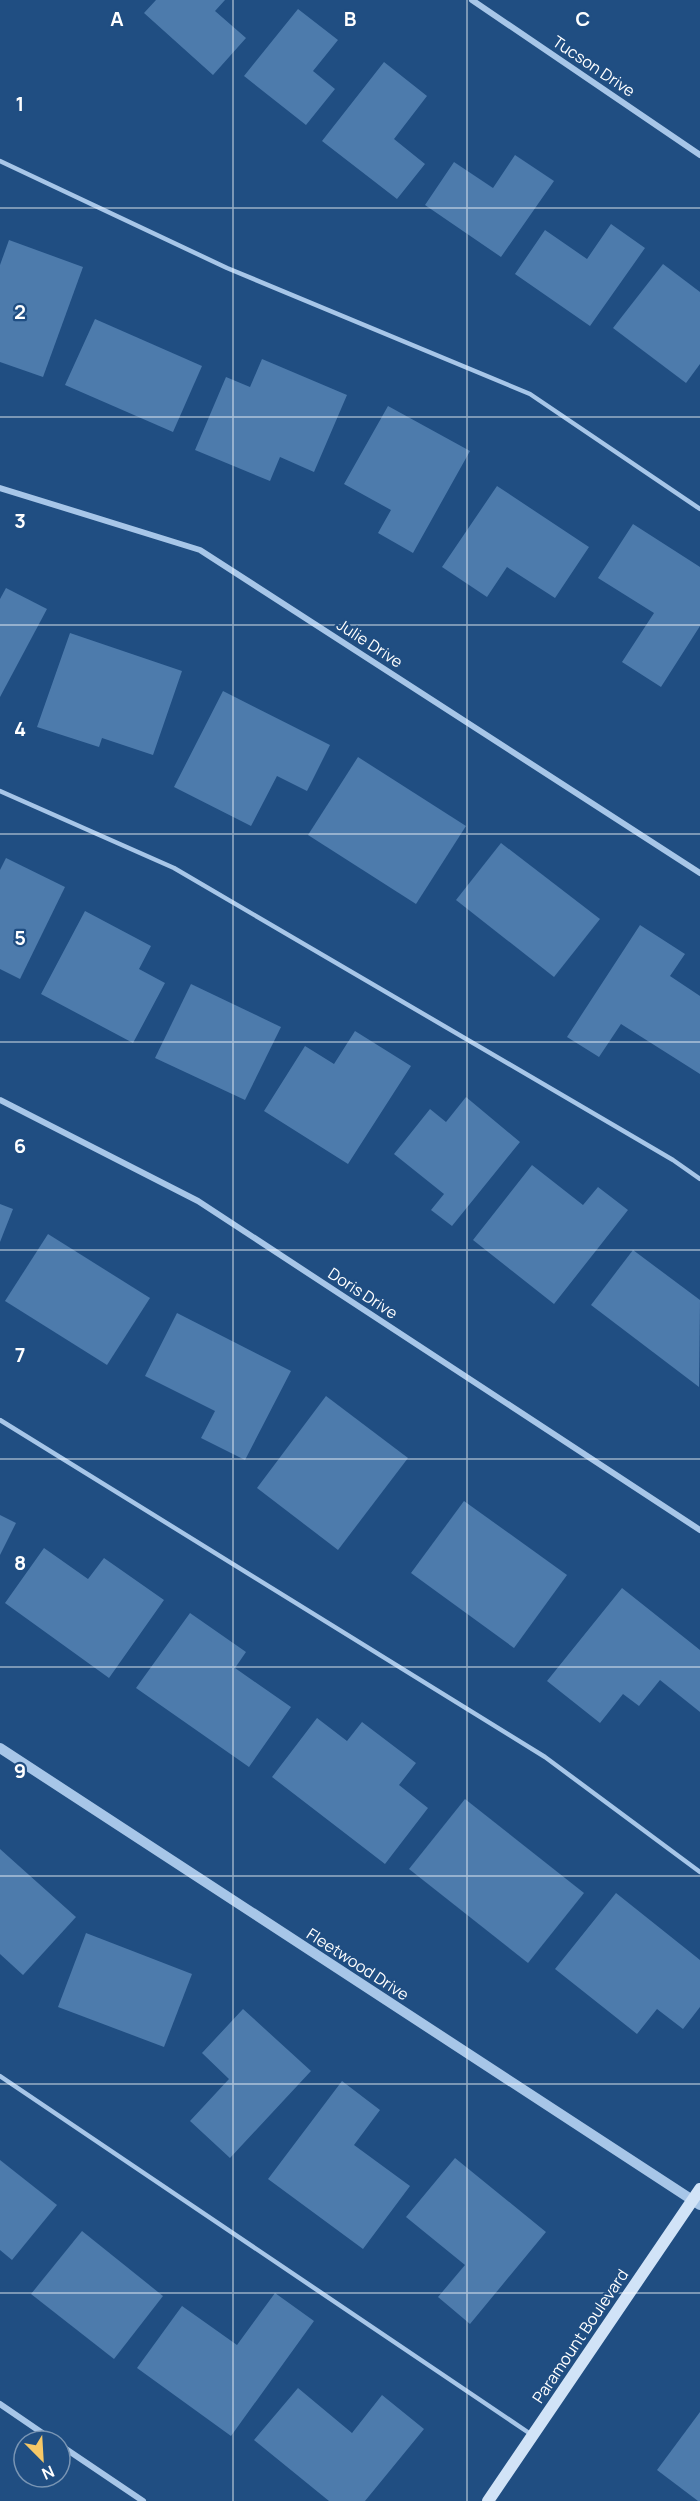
<svg xmlns="http://www.w3.org/2000/svg" width="700" height="2501" font-family="Manrope,sans-serif">
  <rect width="100%" height="100%" fill="#204e82"/>
  <g fill="#4d7bac">
    <polygon points="156,0 225,0 215,11 246,38 213,75 144,13"/>
    <polygon points="298,9 338,40 313,71 335,89 306,125 244,76"/>
    <polygon points="384,62 427,96 394,139 425,164 397,199 322,141"/>
    <polygon points="515,155 554,181 501,257 425,205 454,162 493,188"/>
    <polygon points="611,224 645,248 590,326 515,274 545,230 587,259"/>
    <polygon points="9,240 83,267 43,377 0,362 0,265"/>
    <polygon points="663,264 700,292 700,364 686,383 613,328"/>
    <polygon points="95,319 202,366 173,432 65,385"/>
    <polygon points="262,359 347,395 314,472 280,457 270,481 195,450 226,377 250,387"/>
    <polygon points="388,406 470,451 413,553 378,533 391,510 344,484"/>
    <polygon points="497,486 589,547 555,598 507,567 487,597 442,567"/>
    <polygon points="633,524 700,567 700,626 661,687 622,662 654,613 598,578"/>
    <polygon points="6,588 47,609 0,697 0,599"/>
    <polygon points="70,633 182,671 153,755 102,738 99,747 37,727"/>
    <polygon points="223,691 330,745 307,791 277,776 251,826 174,787"/>
    <polygon points="358,757 466,826 416,904 308,835"/>
    <polygon points="501,843 600,919 554,977 456,900"/>
    <polygon points="6,858 65,887 20,979 0,969 0,870"/>
    <polygon points="85,911 151,946 139,969 165,983 133,1043 41,994"/>
    <polygon points="640,925 685,954 670,976 700,996 700,1074 621,1024 599,1057 567,1037"/>
    <polygon points="191,984 281,1027 245,1100 155,1058"/>
    <polygon points="355,1031 411,1066 348,1164 264,1111 305,1046 334,1064"/>
    <polygon points="466,1097 520,1142 452,1226 431,1210 444,1194 394,1154 430,1109 446,1122"/>
    <polygon points="532,1165 583,1205 598,1187 628,1210 554,1304 473,1240"/>
    <polygon points="0,1204 13,1209 0,1242"/>
    <polygon points="48,1234 150,1298 107,1365 5,1301"/>
    <polygon points="633,1250 700,1300 699,1387 591,1305"/>
    <polygon points="177,1313 291,1371 245,1460 201,1438 215,1411 145,1376"/>
    <polygon points="326,1396 408,1458 338,1550 257,1488"/>
    <polygon points="464,1501 567,1575 514,1648 411,1573"/>
    <polygon points="0,1515 16,1523 0,1555"/>
    <polygon points="44,1548 88,1579 104,1558 164,1600 109,1678 5,1603"/>
    <polygon points="622,1588 700,1650 700,1712 660,1680 639,1706 623,1694 600,1723 547,1681"/>
    <polygon points="190,1613 246,1652 235,1668 291,1707 249,1767 136,1688"/>
    <polygon points="317,1718 347,1741 362,1722 416,1763 399,1785 428,1808 385,1864 272,1777"/>
    <polygon points="465,1799 584,1893 528,1963 409,1869"/>
    <polygon points="0,1849 76,1917 23,1975 0,1954"/>
    <polygon points="616,1893 700,1960 700,2007 683,2029 657,2009 637,2034 555,1969"/>
    <polygon points="86,1933 192,1974 164,2047 58,2007"/>
    <polygon points="243,2009 311,2071 230,2158 190,2121 229,2079 202,2053"/>
    <polygon points="342,2081 380,2110 354,2145 410,2186 363,2249 268,2179"/>
    <polygon points="455,2158 546,2232 470,2324 438,2297 465,2265 406,2217"/>
    <polygon points="0,2160 57,2205 12,2260 0,2250"/>
    <polygon points="82,2231 163,2296 114,2359 31,2294"/>
    <polygon points="275,2293 314,2321 231,2436 137,2368 182,2306 237,2345"/>
    <polygon points="298,2388 352,2433 382,2395 424,2429 365,2501 329,2501 254,2440"/>
    <polygon points="700,2412 700,2501 698,2501 657,2470"/>
  </g>
  <g fill="none" stroke-linecap="round" stroke-linejoin="round">
    <g stroke="#a7c6e8" stroke-width="4.5">
      <polyline points="0,161 227,268 530,394 700,509"/>
      <polyline points="0,791 174,868 673,1160 700,1179"/>
      <polyline points="0,1420 545,1757 700,1872"/>
      <polyline points="0,2076 532,2435"/>
    </g>
    <g stroke="#a7c6e8" stroke-width="6">
      <polyline points="472,0 700,155"/>
      <polyline points="0,488 200,550 700,873"/>
      <polyline points="0,1100 198,1201 700,1530"/>
      <polyline points="0,2404 54,2441"/>
      <polyline points="60,2445 143,2501"/>
    </g>
    <polyline stroke="#a7c6e8" stroke-width="10" points="0,1748 700,2205"/>
    <polyline stroke="#d1e3f7" stroke-width="12" points="488,2501 700,2189"/>
  </g>
  <path fill="none" stroke="#fff" stroke-width="1.5" stroke-opacity="0.55" d="M233,0V2501M467,0V2501M0,208H700M0,417H700M0,625H700M0,834H700M0,1042H700M0,1250H700M0,1459H700M0,1667H700M0,1876H700M0,2084H700M0,2293H700"/>
  <g text-anchor="middle" dominant-baseline="central" stroke-width="4.5" stroke-linejoin="round" paint-order="stroke">
    <g font-size="16" fill="#fff" stroke="#204e82">
      <text transform="translate(594 66) rotate(34)">Tucson Drive</text>
      <text transform="translate(370 643) rotate(33)">Julie Drive</text>
      <text transform="translate(363 1293) rotate(33)">Doris Drive</text>
      <text transform="translate(358 1964) rotate(33)">Fleetwood Drive</text>
      <text transform="translate(580 2336) rotate(-56)">Paramount Boulevard</text>
    </g>
  </g>
  <g font-size="20" text-anchor="middle" font-weight="bold" fill="#fff" stroke="#204e82" stroke-width="4.5" stroke-linejoin="round" paint-order="stroke">
    <text x="117" y="26">A</text>
    <text x="350" y="26">B</text>
    <text x="583" y="26">C</text>
    <text x="20" y="111">1</text>
    <text x="20" y="319">2</text>
    <text x="20" y="528">3</text>
    <text x="20" y="736">4</text>
    <text x="20" y="945">5</text>
    <text x="20" y="1153">6</text>
    <text x="20" y="1362">7</text>
    <text x="20" y="1570">8</text>
    <text x="20" y="1778">9</text>
  </g>
  <g transform="translate(42 2459) rotate(156)"><circle r="28" fill="#204e82" stroke="#7995b4" stroke-width="1.5"/>
  <path d="M0-4.5L10 22L0 15L-10 22Z" fill="#f6c867"/>
  <text y="-9" font-size="16" font-weight="bold" text-anchor="middle" fill="#ffffff">N</text>
  </g>
</svg>
